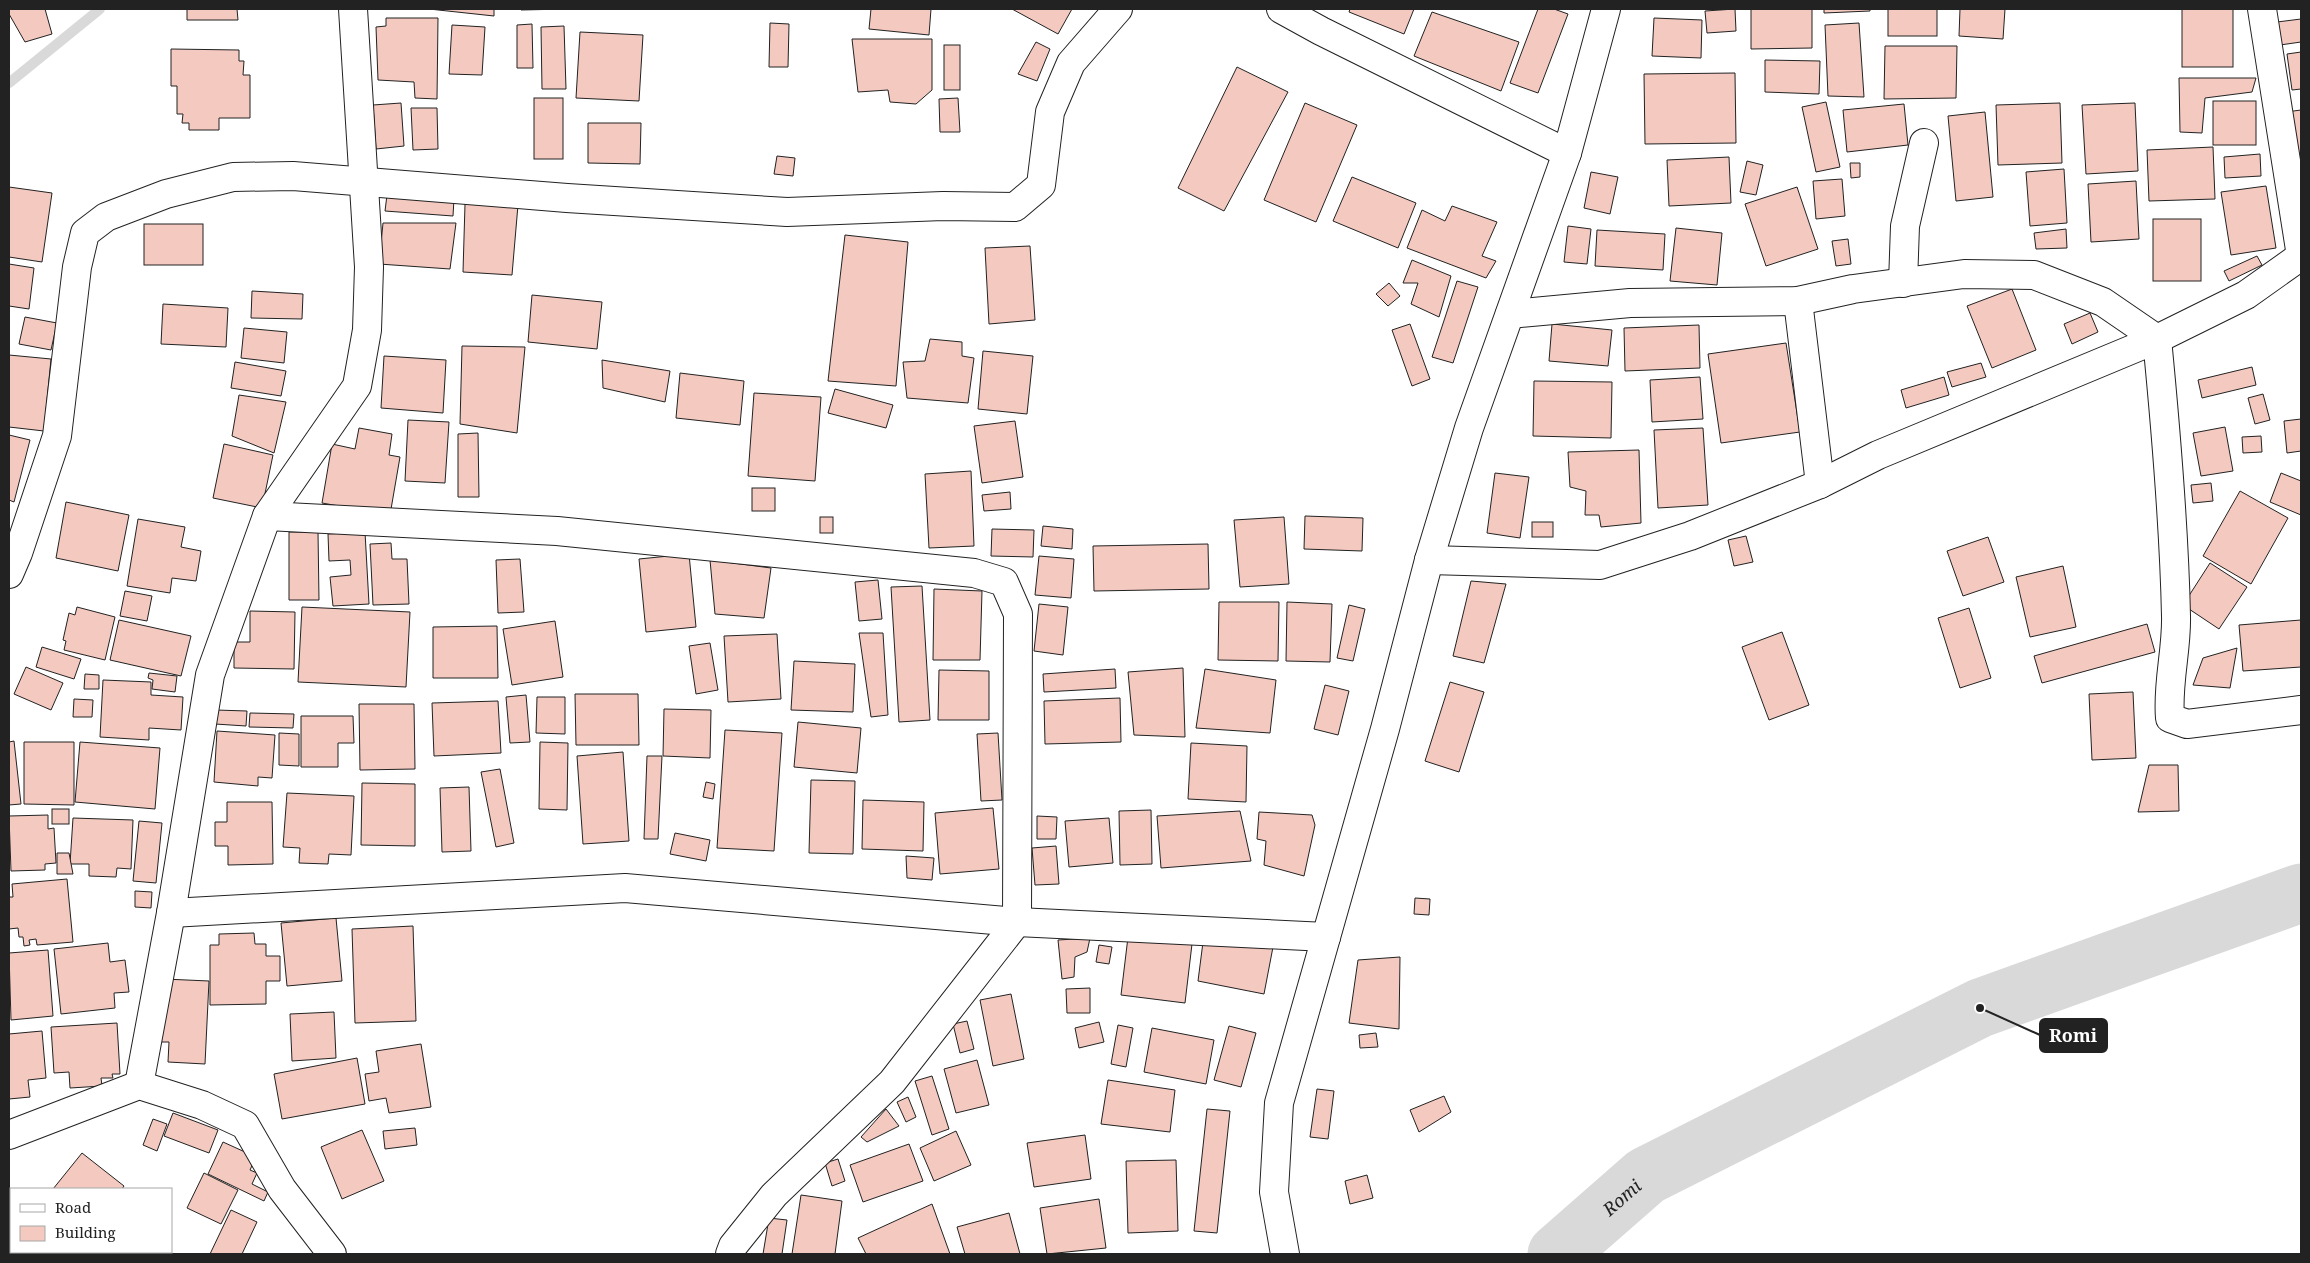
<svg xmlns="http://www.w3.org/2000/svg" width="2310" height="1263" font-family="'Noto Serif',serif">
  <rect width="100%" height="100%" fill="#fff"/>
  <g fill="none" stroke-linecap="round" stroke-linejoin="round">
    <polyline stroke="#d9d9d9" stroke-width="10" points="9,83 100,9"/>
    <path stroke="#d9d9d9" stroke-width="59" id="s1" d="M1557,1254L1646,1176L1980,1008L2301,893"/>
  </g>
  <g fill="#f3c9c0" stroke="#222">
    <polygon points="9,9 45,9 52,34 25,42 9,14"/>
    <polygon points="187,9 237,9 238,20 187,20"/>
    <polygon points="429,9 494,9 494,16"/>
    <polygon points="521,9 567,9 521,10"/>
    <polygon points="871,9 931,9 929,35 869,29"/>
    <polygon points="1012,9 1072,9 1058,34"/>
    <polygon points="1350,9 1414,9 1404,34 1349,12"/>
    <polygon points="1538,9 1554,9 1568,14 1538,93 1510,83"/>
    <polygon points="1735,9 1736,31 1707,33 1705,11"/>
    <polygon points="1751,9 1812,9 1812,48 1751,49"/>
    <polygon points="1824,9 1870,9 1870,11 1824,13"/>
    <rect x="1888" y="9" width="49" height="27"/>
    <polygon points="1960,9 2005,9 2003,39 1959,36"/>
    <rect x="2182" y="9" width="51" height="58"/>
    <polygon points="1432,12 1519,42 1501,91 1414,56"/>
    <polygon points="386,18 438,18 437,99 415,98 414,82 378,80 376,27 386,26"/>
    <polygon points="1654,18 1702,20 1701,58 1652,56"/>
    <polygon points="2301,19 2301,42 2280,45 2277,22"/>
    <polygon points="770,23 789,24 788,67 769,67"/>
    <polygon points="1859,23 1864,97 1828,96 1825,25"/>
    <polygon points="532,24 533,68 517,68 517,25"/>
    <polygon points="452,25 485,27 482,75 449,74"/>
    <polygon points="564,26 566,89 542,89 541,27"/>
    <polygon points="580,32 643,35 639,101 576,98"/>
    <polygon points="852,39 932,39 932,90 916,104 890,102 888,90 858,92"/>
    <polygon points="1036,42 1050,49 1037,81 1018,74"/>
    <rect x="944" y="45" width="16" height="45"/>
    <polygon points="1885,46 1957,46 1956,98 1884,99"/>
    <polygon points="171,49 239,50 239,61 244,61 243,75 250,75 250,118 219,118 219,130 189,130 189,123 182,123 183,114 177,114 177,86 171,86"/>
    <polygon points="2301,52 2301,89 2292,90 2287,54"/>
    <polygon points="1765,60 1820,61 1819,94 1765,92"/>
    <polygon points="1237,67 1288,92 1224,211 1178,188"/>
    <polygon points="1735,73 1736,143 1645,144 1644,74"/>
    <polygon points="2179,78 2256,78 2252,92 2205,98 2202,133 2180,132"/>
    <rect x="534" y="98" width="29" height="61"/>
    <polygon points="958,98 960,132 940,132 939,99"/>
    <rect x="2213" y="101" width="43" height="44"/>
    <polygon points="1826,102 1840,167 1816,172 1802,107"/>
    <polygon points="401,103 404,146 376,149 373,105"/>
    <polygon points="1305,103 1357,125 1316,222 1264,200"/>
    <polygon points="2060,103 2062,163 1998,165 1996,105"/>
    <polygon points="2135,103 2138,171 2086,174 2082,105"/>
    <polygon points="1904,104 1908,145 1847,152 1843,110"/>
    <polygon points="411,108 437,108 438,149 413,150"/>
    <polygon points="2301,110 2301,161 2294,163 2286,112"/>
    <polygon points="1985,112 1993,197 1956,201 1948,116"/>
    <polygon points="588,123 641,123 640,164 588,163"/>
    <polygon points="2213,147 2215,199 2149,201 2147,150"/>
    <polygon points="2260,154 2261,176 2225,178 2224,157"/>
    <polygon points="777,156 795,158 793,176 774,174"/>
    <polygon points="1729,157 1731,203 1669,206 1667,160"/>
    <polygon points="1747,161 1763,165 1756,195 1740,192"/>
    <polygon points="1850,163 1860,163 1860,177 1851,178"/>
    <polygon points="2064,169 2067,223 2030,226 2026,172"/>
    <polygon points="1591,172 1618,177 1610,214 1584,208"/>
    <polygon points="1352,177 1416,203 1398,248 1333,221"/>
    <polygon points="1842,179 1845,216 1816,219 1813,181"/>
    <polygon points="2136,181 2139,239 2091,242 2088,184"/>
    <polygon points="2266,186 2276,248 2231,255 2221,192"/>
    <polygon points="9,187 52,193 42,262 9,257"/>
    <polygon points="1797,187 1818,249 1766,266 1745,204"/>
    <polygon points="387,195 454,199 453,216 385,211"/>
    <polygon points="465,204 518,205 512,275 463,272"/>
    <polygon points="1452,206 1497,222 1482,256 1496,261 1486,278 1407,248 1422,210 1445,221"/>
    <rect x="2153" y="219" width="48" height="62"/>
    <polygon points="383,223 456,223 450,269 379,264"/>
    <rect x="144" y="224" width="59" height="41"/>
    <polygon points="1568,226 1591,229 1587,264 1564,262"/>
    <polygon points="1676,228 1722,233 1717,285 1670,281"/>
    <polygon points="2066,229 2067,248 2036,249 2034,233"/>
    <polygon points="1597,230 1665,234 1663,270 1595,266"/>
    <polygon points="845,235 908,242 896,386 828,381"/>
    <polygon points="1848,239 1851,264 1836,266 1832,241"/>
    <polygon points="1030,246 1035,320 989,324 985,248"/>
    <polygon points="2257,256 2262,265 2229,281 2224,271"/>
    <polygon points="1412,260 1451,276 1439,317 1411,304 1418,283 1403,283"/>
    <polygon points="9,264 34,268 29,309 9,306"/>
    <polygon points="1457,281 1478,287 1453,363 1432,357"/>
    <polygon points="1389,283 1400,296 1388,306 1376,294"/>
    <polygon points="2012,289 2036,350 1992,368 1967,306"/>
    <polygon points="252,291 303,294 302,319 251,318"/>
    <polygon points="532,295 602,302 597,349 528,342"/>
    <polygon points="163,304 228,308 226,347 161,344"/>
    <polygon points="2090,313 2098,332 2072,344 2064,324"/>
    <polygon points="25,317 57,323 51,350 19,344"/>
    <polygon points="1410,324 1430,379 1412,386 1392,330"/>
    <polygon points="1552,324 1612,330 1608,366 1549,361"/>
    <polygon points="1699,325 1700,368 1625,371 1624,328"/>
    <polygon points="244,328 287,332 284,363 241,358"/>
    <polygon points="930,339 962,342 962,356 974,358 968,403 907,398 903,362 925,361"/>
    <polygon points="1786,343 1800,432 1721,443 1708,354"/>
    <polygon points="462,346 525,347 517,433 460,424"/>
    <polygon points="983,351 1033,356 1027,414 978,409"/>
    <polygon points="9,355 51,359 44,431 9,427"/>
    <polygon points="384,356 446,360 443,413 381,408"/>
    <polygon points="602,360 670,371 665,402 603,388"/>
    <polygon points="235,362 286,371 281,396 231,388"/>
    <polygon points="1981,363 1986,377 1952,387 1947,372"/>
    <polygon points="2252,367 2256,385 2202,398 2198,380"/>
    <polygon points="680,373 744,381 740,425 676,418"/>
    <polygon points="1700,377 1703,419 1652,422 1650,380"/>
    <polygon points="1944,377 1949,395 1906,408 1901,390"/>
    <polygon points="1534,381 1612,382 1611,438 1533,436"/>
    <polygon points="835,389 893,405 886,428 828,413"/>
    <polygon points="754,393 821,397 815,481 748,476"/>
    <polygon points="2263,394 2270,420 2255,424 2248,398"/>
    <polygon points="239,395 286,402 274,453 232,436"/>
    <polygon points="2301,419 2301,451 2287,453 2284,421"/>
    <polygon points="408,420 449,422 445,483 405,481"/>
    <polygon points="1015,421 1023,477 982,483 974,426"/>
    <polygon points="2225,427 2233,471 2201,476 2193,433"/>
    <polygon points="359,428 392,434 389,455 400,457 390,515 322,503 332,444 355,449"/>
    <polygon points="1703,428 1708,505 1658,508 1654,430"/>
    <polygon points="478,433 479,497 458,497 458,434"/>
    <polygon points="9,435 30,440 14,502 9,500"/>
    <polygon points="2261,436 2262,452 2243,453 2242,437"/>
    <polygon points="224,444 273,455 262,508 213,498"/>
    <polygon points="1639,450 1641,523 1601,527 1599,515 1585,515 1586,491 1570,487 1568,452"/>
    <polygon points="971,471 974,546 929,548 925,474"/>
    <polygon points="1495,473 1529,477 1520,538 1487,533"/>
    <polygon points="2281,473 2301,481 2301,515 2270,502"/>
    <polygon points="2211,483 2213,501 2193,503 2191,485"/>
    <rect x="752" y="488" width="23" height="23"/>
    <polygon points="2240,491 2288,518 2251,584 2203,556"/>
    <polygon points="1010,492 1011,509 984,511 982,495"/>
    <polygon points="66,502 129,515 118,571 56,558"/>
    <polygon points="1305,516 1363,518 1362,551 1304,549"/>
    <rect x="820" y="517" width="13" height="16"/>
    <polygon points="1284,517 1289,584 1240,587 1234,520"/>
    <polygon points="138,519 185,527 181,547 201,551 196,581 172,578 170,593 127,586"/>
    <rect x="1532" y="522" width="21" height="15"/>
    <polygon points="1043,526 1073,529 1072,549 1041,546"/>
    <polygon points="992,529 1034,530 1033,557 991,556"/>
    <polygon points="289,532 318,532 319,600 289,600"/>
    <polygon points="365,532 369,604 333,606 330,577 351,575 350,560 329,561 328,534"/>
    <polygon points="1746,536 1753,562 1734,566 1728,540"/>
    <polygon points="1988,537 2004,582 1963,596 1947,551"/>
    <polygon points="391,543 392,559 407,559 409,604 373,605 370,544"/>
    <polygon points="1208,544 1209,589 1094,591 1093,546"/>
    <polygon points="689,554 696,627 646,632 639,559"/>
    <polygon points="1039,556 1074,559 1071,598 1035,595"/>
    <polygon points="520,559 524,612 498,613 496,560"/>
    <polygon points="710,560 771,568 764,618 715,614"/>
    <polygon points="2210,563 2247,587 2219,629 2183,605"/>
    <polygon points="2063,566 2076,627 2030,637 2016,577"/>
    <polygon points="878,580 882,619 859,621 855,582"/>
    <polygon points="1471,581 1506,584 1484,663 1453,656"/>
    <polygon points="922,586 930,720 899,722 891,587"/>
    <polygon points="934,589 982,591 980,660 933,660"/>
    <polygon points="125,591 152,596 147,621 120,616"/>
    <polygon points="1219,602 1279,602 1278,661 1218,660"/>
    <polygon points="1287,602 1332,604 1330,662 1286,661"/>
    <polygon points="1039,604 1068,607 1063,655 1034,651"/>
    <polygon points="1349,605 1365,609 1353,661 1337,658"/>
    <polygon points="77,607 115,617 105,660 64,650 66,641 63,640 69,613 75,615"/>
    <polygon points="302,607 410,612 406,687 298,682"/>
    <polygon points="1969,608 1991,678 1960,688 1938,618"/>
    <polygon points="250,611 295,612 294,669 234,668 234,642 250,642"/>
    <polygon points="119,620 191,636 181,676 110,660"/>
    <polygon points="2301,620 2301,667 2243,671 2239,625"/>
    <polygon points="555,621 563,677 512,685 503,629"/>
    <polygon points="2147,624 2155,652 2042,683 2034,656"/>
    <polygon points="497,626 498,678 433,678 433,627"/>
    <polygon points="1782,632 1809,705 1769,720 1742,647"/>
    <polygon points="859,633 883,633 888,715 871,717"/>
    <polygon points="777,634 781,699 728,702 724,636"/>
    <polygon points="710,643 718,690 696,694 689,646"/>
    <polygon points="42,647 81,659 74,679 36,667"/>
    <polygon points="2237,648 2230,688 2193,685 2203,658"/>
    <polygon points="794,661 855,664 853,712 791,710"/>
    <polygon points="26,667 63,683 51,710 14,694"/>
    <polygon points="1183,668 1185,737 1134,735 1128,672"/>
    <polygon points="1115,669 1116,688 1044,692 1043,674"/>
    <polygon points="1205,669 1276,680 1270,733 1196,728"/>
    <polygon points="939,670 989,671 989,720 938,720"/>
    <polygon points="149,673 177,676 175,692 152,689 153,680 148,678"/>
    <polygon points="85,674 99,675 99,689 84,689"/>
    <polygon points="103,680 151,682 151,695 183,697 181,730 149,728 149,740 100,737"/>
    <polygon points="1450,682 1484,692 1459,772 1425,761"/>
    <polygon points="1325,685 1349,691 1338,735 1314,729"/>
    <polygon points="2133,692 2136,758 2092,760 2089,694"/>
    <polygon points="575,694 638,694 639,745 576,745"/>
    <polygon points="526,695 530,742 510,743 506,697"/>
    <polygon points="537,697 565,697 565,734 536,733"/>
    <polygon points="1120,698 1121,742 1045,744 1044,701"/>
    <polygon points="74,699 93,700 92,717 73,717"/>
    <polygon points="498,701 501,753 434,756 432,703"/>
    <polygon points="359,704 414,704 415,769 360,770"/>
    <polygon points="664,709 711,710 710,758 663,756"/>
    <polygon points="216,710 247,711 246,726 215,724"/>
    <polygon points="250,713 294,714 293,728 249,727"/>
    <polygon points="301,716 353,716 354,743 338,743 338,767 301,767"/>
    <polygon points="798,722 861,728 857,773 794,767"/>
    <polygon points="725,730 782,733 774,851 717,848"/>
    <polygon points="217,731 275,735 272,778 258,777 258,786 214,782"/>
    <polygon points="279,733 299,734 299,766 279,765"/>
    <polygon points="998,733 1002,800 981,801 977,734"/>
    <polygon points="14,741 21,804 9,805 9,742"/>
    <polygon points="24,742 74,742 74,805 24,804"/>
    <polygon points="80,742 160,748 155,809 75,802"/>
    <polygon points="540,742 568,743 567,810 539,809"/>
    <polygon points="1191,743 1247,746 1246,802 1188,799"/>
    <polygon points="623,752 629,841 583,844 577,756"/>
    <polygon points="647,756 662,756 658,839 644,839"/>
    <polygon points="2149,765 2178,765 2179,811 2138,812"/>
    <polygon points="500,769 514,843 496,847 481,772"/>
    <polygon points="811,780 855,781 853,854 809,853"/>
    <polygon points="706,782 715,784 713,799 703,797"/>
    <polygon points="362,783 415,784 415,846 361,845"/>
    <polygon points="469,787 471,851 442,852 440,788"/>
    <polygon points="287,793 354,796 351,855 329,854 328,864 299,863 300,848 283,847"/>
    <polygon points="863,800 924,802 923,851 862,849"/>
    <polygon points="227,802 272,802 273,864 228,865 228,846 215,846 215,822 227,822"/>
    <polygon points="993,808 999,869 940,874 935,813"/>
    <rect x="52" y="809" width="17" height="15"/>
    <polygon points="1151,810 1152,864 1120,865 1119,811"/>
    <polygon points="1240,811 1251,861 1161,868 1157,816"/>
    <polygon points="1259,812 1312,815 1315,825 1304,876 1264,865 1266,841 1257,839"/>
    <polygon points="48,815 48,829 54,828 56,863 45,864 45,870 11,871 9,816"/>
    <polygon points="1037,816 1057,817 1056,839 1037,839"/>
    <polygon points="73,818 133,820 131,869 117,868 116,877 89,876 89,864 70,864"/>
    <polygon points="1109,818 1113,863 1069,867 1065,821"/>
    <polygon points="139,821 162,823 156,883 133,881"/>
    <polygon points="675,833 710,840 706,861 670,854"/>
    <polygon points="1056,846 1059,884 1035,885 1032,848"/>
    <polygon points="57,853 69,853 73,874 57,874"/>
    <polygon points="906,856 934,858 932,880 907,878"/>
    <polygon points="67,879 73,942 37,945 36,939 29,940 30,945 24,946 23,937 19,937 18,928 9,929 9,897 13,897 12,884"/>
    <polygon points="135,891 152,892 151,908 135,907"/>
    <polygon points="1415,898 1430,899 1429,915 1414,914"/>
    <polygon points="336,918 342,981 287,986 281,923"/>
    <polygon points="413,926 416,1021 355,1023 352,929"/>
    <polygon points="254,933 255,944 266,944 266,956 280,956 280,981 266,981 266,1004 210,1005 210,945 219,945 219,934"/>
    <polygon points="1128,937 1192,944 1185,1003 1121,995"/>
    <polygon points="1090,938 1087,952 1075,957 1074,977 1062,979 1058,940"/>
    <polygon points="1203,942 1273,947 1264,994 1198,981"/>
    <polygon points="108,943 110,962 125,960 129,992 114,993 115,1008 61,1014 54,949"/>
    <polygon points="1099,945 1112,947 1109,964 1096,962"/>
    <polygon points="48,950 53,1016 11,1020 9,953"/>
    <polygon points="1400,957 1399,1029 1349,1023 1358,960"/>
    <polygon points="164,979 209,981 205,1064 168,1062 169,1042 161,1042"/>
    <polygon points="1090,988 1090,1013 1067,1013 1066,989"/>
    <polygon points="1011,994 1024,1059 993,1066 980,1000"/>
    <polygon points="334,1012 336,1058 292,1061 290,1014"/>
    <polygon points="967,1021 974,1049 960,1053 953,1024"/>
    <polygon points="1099,1022 1104,1042 1079,1048 1075,1028"/>
    <polygon points="117,1023 120,1074 112,1074 113,1078 101,1078 102,1086 70,1088 69,1072 54,1073 51,1027"/>
    <polygon points="1118,1025 1133,1028 1126,1067 1111,1064"/>
    <polygon points="1229,1026 1256,1033 1241,1087 1214,1080"/>
    <polygon points="1152,1028 1214,1040 1206,1084 1144,1072"/>
    <polygon points="42,1031 46,1078 28,1080 30,1097 9,1099 9,1034"/>
    <polygon points="1376,1033 1378,1047 1360,1048 1359,1035"/>
    <polygon points="421,1044 431,1107 389,1113 386,1098 369,1101 365,1074 379,1072 376,1051"/>
    <polygon points="357,1058 365,1104 282,1119 274,1074"/>
    <polygon points="977,1060 989,1105 956,1113 944,1069"/>
    <polygon points="932,1076 949,1129 932,1135 915,1081"/>
    <polygon points="1108,1080 1175,1090 1170,1132 1101,1124"/>
    <polygon points="1317,1089 1334,1091 1328,1139 1310,1137"/>
    <polygon points="1444,1096 1451,1112 1419,1132 1410,1110"/>
    <polygon points="908,1097 916,1117 906,1122 897,1102"/>
    <polygon points="886,1109 899,1126 867,1142 861,1137"/>
    <polygon points="1207,1109 1230,1111 1217,1233 1194,1231"/>
    <polygon points="173,1113 218,1130 209,1153 164,1136"/>
    <polygon points="153,1119 167,1124 157,1151 143,1145"/>
    <polygon points="415,1128 417,1145 385,1149 383,1131"/>
    <polygon points="362,1130 384,1181 342,1199 321,1147"/>
    <polygon points="956,1131 971,1165 934,1181 920,1148"/>
    <polygon points="1085,1135 1091,1179 1034,1187 1027,1143"/>
    <polygon points="223,1142 256,1157 250,1170 257,1173 252,1184 268,1192 264,1201 208,1174"/>
    <polygon points="909,1144 923,1181 863,1202 850,1165"/>
    <polygon points="82,1153 124,1186 122,1189 53,1189"/>
    <polygon points="838,1159 845,1181 832,1186 825,1163"/>
    <polygon points="1176,1160 1178,1231 1128,1233 1126,1161"/>
    <polygon points="204,1173 238,1190 221,1224 187,1208"/>
    <polygon points="1367,1175 1373,1198 1350,1204 1345,1181"/>
    <polygon points="801,1195 842,1201 835,1254 792,1254"/>
    <polygon points="1099,1199 1106,1248 1047,1254 1040,1208"/>
    <polygon points="932,1204 950,1254 866,1254 858,1238"/>
    <polygon points="231,1210 257,1222 242,1254 210,1254"/>
    <polygon points="1009,1213 1020,1254 965,1254 957,1227"/>
    <polygon points="769,1218 787,1220 782,1254 763,1254"/>
    <polygon points="100,1252 149,1252 148,1254 98,1254"/>
  </g>
  <g fill="none" stroke-linecap="round" stroke-linejoin="round">
    <g stroke="#222" stroke-width="30">
      <g id="minor">
        <polyline points="1281,9 1321,31 1567,153"/>
        <polyline points="2262,9 2301,256"/>
        <polyline points="1903,283 1905,226 1924,143"/>
        <polyline points="1798,301 1820,484"/>
        <path d="M1510,314L1630,303L1798,301L1853,289L1964,274L2034,275L2103,302L2157,339C2166,431 2174,523 2176,616C2177,650 2167,683 2170,718L2187,724L2301,710"/>
        <polyline points="267,516 557,531 974,573 1004,582 1018,614 1017,922 892,1082 774,1195 733,1246 730,1254"/>
        <polyline points="1429,560 1600,565 1690,536 1820,484 1878,455 2157,339 2246,295 2301,256"/>
        <polyline points="9,574 18,553 57,436 77,267 85,233 106,217 166,194 233,177 293,176 567,198 787,212 943,206 1015,207 1041,185 1050,112 1071,63 1118,9"/>
        <polyline points="171,913 625,888 1017,922 1326,937"/>
        <polyline points="139,1085 171,913 210,675 267,516 357,386 367,330 369,267 353,9"/>
        <polyline points="9,1135 139,1085 202,1105 245,1125 282,1189 332,1254"/>
        <polyline points="9,1227 11,1229"/>
        <polyline points="40,1252 42,1254"/>
        <polyline points="1285,1254 1274,1192 1279,1103 1385,729 1429,560 1469,428 1567,153 1606,9"/>
      </g>
    </g>
    <use href="#minor" stroke="#fff" stroke-width="28"/>
  </g>
  <g text-anchor="middle" dominant-baseline="central" stroke-width="4" stroke-linejoin="round" paint-order="stroke">
    <g font-size="18" font-style="italic" fill="#222" stroke="#fff">
      <text stroke="none"><textPath href="#s1" startOffset="86">Romi</textPath></text>
    </g>
  </g>
  <path fill="none" stroke="#222" stroke-width="2" d="M1980 1008L2040 1035"/>
  <circle fill="#222" stroke="#fff" stroke-width="2" cx="1980" cy="1008" r="5"/>
  <rect fill="#222" stroke="#222" stroke-width="2" x="2040" y="1019" width="67" height="33" rx="5"/>
  <g font-size="18" text-anchor="middle" font-weight="bold" fill="#fff">
    <text x="2073" y="1042">Romi</text>
  </g>
  <rect width="2310" height="1263" fill="none" stroke="#222222" stroke-width="20"/>
  <rect x="10" y="1188" width="162" height="65" fill="#ffffff" stroke="#a7a7a7"/>
  <rect x="20" y="1204" width="25" height="8" fill="#ffffff" stroke="#a7a7a7"/>
  <text x="55" y="1213" font-size="15" fill="#222222">Road</text>
  <rect x="20" y="1226" width="25" height="15" fill="#f3c9c0" stroke="#a7a7a7"/>
  <text x="55" y="1238" font-size="15" fill="#222222">Building</text>
</svg>
